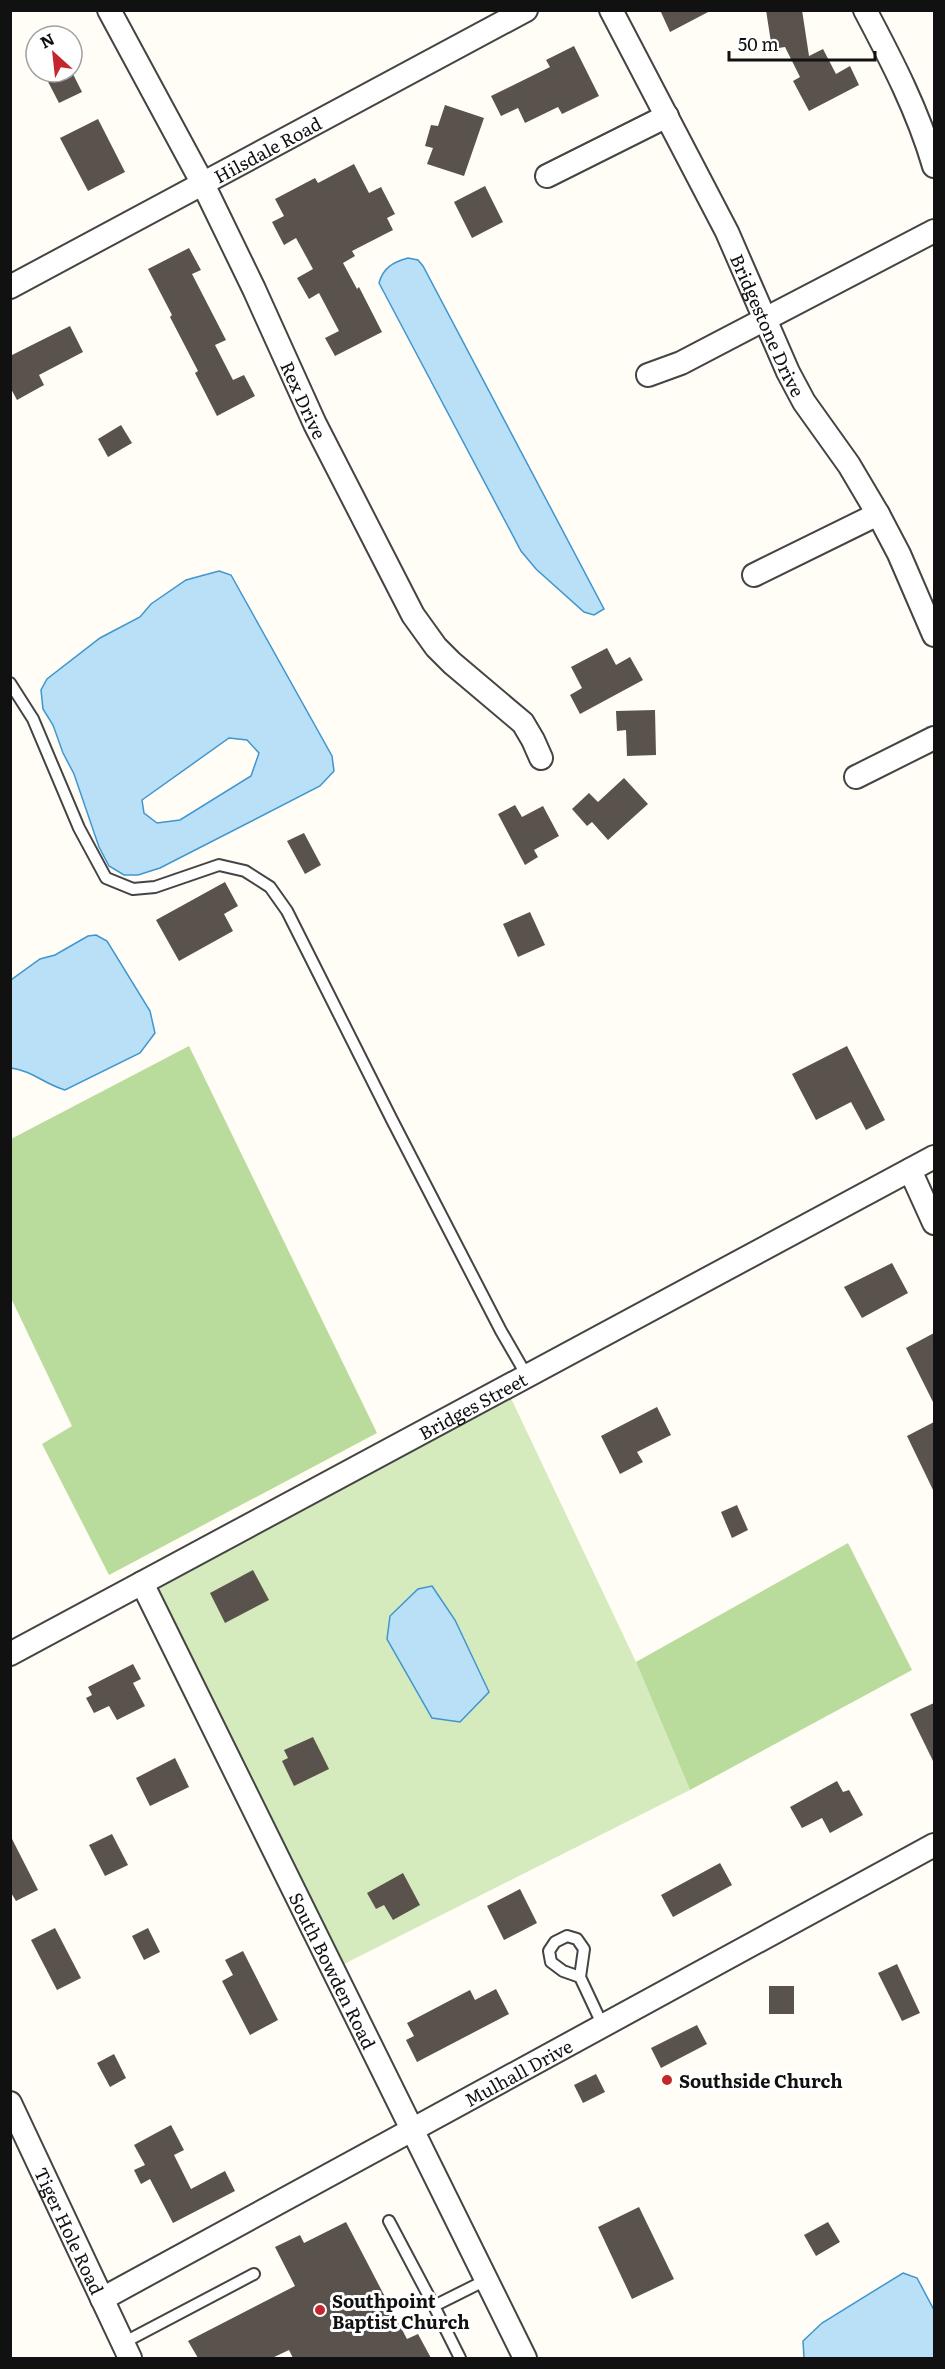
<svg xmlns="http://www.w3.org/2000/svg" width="945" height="2369" font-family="Literata,serif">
  <rect width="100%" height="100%" fill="#fffdf5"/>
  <polygon fill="#d5ebbd" points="509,1394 636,1662 690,1790 342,1965 158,1590 169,1578"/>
  <g fill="#b9dc9c">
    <polygon points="189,1046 377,1433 109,1575 42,1444 72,1426 11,1298 11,1139"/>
    <polygon points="848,1543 912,1670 690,1790 636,1662"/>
  </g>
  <g fill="#b9e0f7" stroke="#3f96cf" stroke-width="1.5" fill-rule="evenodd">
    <path d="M408,258L418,260L423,266L604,609L594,615L584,612L536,569L521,551L379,283C383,268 393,262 408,258Z"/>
    <path d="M219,571L231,575L332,756L334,771L320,786L160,868L138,875H124L109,866L99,847L74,774L63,753L53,725L43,709L41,690L47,679L100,638L140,617L151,604L186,580ZM229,738L247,740L259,753L251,776L180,820L157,823L144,813L142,800Z"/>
    <path d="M96,935L107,941L150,1011L155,1033L140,1053L65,1090C44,1084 33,1071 11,1068V980L40,959L55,955L88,936Z"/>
    <polygon points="432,1586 455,1620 489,1692 460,1722 432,1718 387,1639 390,1616 418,1589"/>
    <polygon points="903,2273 917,2278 934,2310 934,2358 804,2358 803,2341 822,2323"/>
  </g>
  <g fill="#5a524d">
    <polygon points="660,10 712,10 670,32"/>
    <polygon points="766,10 802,10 809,56 823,49 836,74 850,66 859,85 809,111 793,81 800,77 785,47 772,49"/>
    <polygon points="574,46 599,96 562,114 558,107 525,123 518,108 501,116 491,96 550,67 546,60"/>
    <polygon points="43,72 72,72 82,92 59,103"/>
    <polygon points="445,105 484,118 464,176 427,164 433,148 425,146 431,125 438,126"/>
    <polygon points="98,119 125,172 88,191 60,138"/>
    <polygon points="354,164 369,193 381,187 395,214 387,218 393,230 352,251 355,256 343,263 357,289 359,287 382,332 335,356 325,338 339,331 319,293 309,299 297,278 313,269 296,238 284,245 272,222 284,216 275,199 315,178 318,183"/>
    <polygon points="485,186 503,222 472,238 454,202"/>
    <polygon points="189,248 201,270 192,274 226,340 215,345 233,380 244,375 255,396 217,416 195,373 198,371 170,317 172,315 148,269"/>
    <polygon points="70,326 83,352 39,375 44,385 17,400 10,387 10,356"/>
    <polygon points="121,425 132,443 108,457 98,439"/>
    <polygon points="607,648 616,665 630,657 643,680 580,714 570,695 582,688 571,667"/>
    <polygon points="655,710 656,755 627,756 626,730 617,731 616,711"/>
    <polygon points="624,778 648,804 608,840 592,822 587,826 572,809 589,793 598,802"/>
    <polygon points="515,805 522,817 543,806 559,836 534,850 538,857 525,865 498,814"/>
    <polygon points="304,833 321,865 305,874 287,841"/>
    <polygon points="225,882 238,906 224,914 233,931 179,961 156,920"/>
    <polygon points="530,912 545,945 518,957 503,924"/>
    <polygon points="847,1046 885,1120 866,1130 851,1102 816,1120 792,1074"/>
    <polygon points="892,1263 908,1293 862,1318 844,1287"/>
    <polygon points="934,1333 934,1404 906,1348"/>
    <polygon points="657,1407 671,1435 637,1452 643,1462 620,1474 601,1436"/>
    <polygon points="934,1422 934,1492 907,1436"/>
    <polygon points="737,1505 748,1530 732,1538 721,1512"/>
    <polygon points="253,1570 269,1600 225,1623 210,1593"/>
    <polygon points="133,1664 141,1679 133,1683 145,1706 117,1720 109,1706 94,1713 86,1698 92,1695 88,1687"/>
    <polygon points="934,1703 934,1763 910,1714"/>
    <polygon points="313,1737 329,1769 294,1786 282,1761 288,1758 284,1750"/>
    <polygon points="175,1758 189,1787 150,1806 136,1778"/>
    <polygon points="837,1781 843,1792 849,1790 863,1815 830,1833 822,1818 802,1828 790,1807"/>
    <polygon points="112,1834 128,1865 105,1876 89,1845"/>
    <polygon points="10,1835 38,1890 16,1901 10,1891"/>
    <polygon points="720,1863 732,1885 673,1917 661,1895"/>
    <polygon points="403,1873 420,1905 393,1920 384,1905 376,1909 367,1893"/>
    <polygon points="520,1889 537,1923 504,1940 487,1906"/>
    <polygon points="55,1928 81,1978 57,1990 31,1940"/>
    <polygon points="148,1928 160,1952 144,1960 132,1936"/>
    <polygon points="243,1951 278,2020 250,2035 222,1981 233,1975 225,1960"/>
    <polygon points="897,1964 920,2013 902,2021 878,1973"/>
    <rect x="769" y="1986" width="25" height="28"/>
    <polygon points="496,1989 509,2014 417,2062 406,2040 414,2036 407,2023 470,1990 475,2000"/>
    <polygon points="697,2025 707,2044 661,2068 651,2048"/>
    <polygon points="114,2054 126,2078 110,2087 97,2063"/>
    <polygon points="596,2074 605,2092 583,2103 574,2085"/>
    <polygon points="171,2125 184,2150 174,2155 191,2189 225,2171 235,2191 173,2223 150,2179 141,2184 134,2170 145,2165 134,2145"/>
    <polygon points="639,2207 674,2279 632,2299 598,2227"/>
    <polygon points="346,2222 407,2339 418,2334 431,2358 293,2358 289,2350 272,2358 198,2358 188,2341 295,2286 275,2247 300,2235 304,2243"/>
    <polygon points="828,2222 840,2242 816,2256 804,2235"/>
  </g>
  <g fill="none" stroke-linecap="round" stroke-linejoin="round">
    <g stroke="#444" stroke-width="14">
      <g id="lane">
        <polyline points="10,683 33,719 79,828 106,878 133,889 155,887 219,865 245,871 270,887 287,911 392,1120 501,1331 527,1376"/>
        <polyline points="580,1977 563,1971 551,1962 549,1951 555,1942 567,1936 577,1939 584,1949 580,1977 603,2026"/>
        <polyline points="389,2221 434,2306"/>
        <polyline points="123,2343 254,2274"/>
        <polyline points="460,2358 434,2306 486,2280"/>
      </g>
    </g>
    <g stroke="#444" stroke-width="26">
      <g id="street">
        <path id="s1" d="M109,10L203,184L254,289L315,424L413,615L436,647L452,663L523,723L533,740L541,758"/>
        <path id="s2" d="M611,10L727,232L788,372L804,402L849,465L878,514L899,554L934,635"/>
        <path d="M865,10C892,61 918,111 934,166"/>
        <polyline points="547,176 667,116"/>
        <path id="s3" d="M10,287L526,10"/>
        <polyline points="648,375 681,363 934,231"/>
        <polyline points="754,575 878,514"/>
        <polyline points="856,777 934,738"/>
        <polyline points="910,1170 934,1223"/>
        <path id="s4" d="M142,1583L525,2358"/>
        <path id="s5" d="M10,1654L934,1157"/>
        <path id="s6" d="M10,2103L130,2358"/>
        <path id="s7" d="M102,2299L934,1845"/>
      </g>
    </g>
    <use href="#lane" stroke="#fff" stroke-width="10"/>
    <use href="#street" stroke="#fff" stroke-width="22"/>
  </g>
  <g fill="#c4262e" stroke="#fff" stroke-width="2">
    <circle cx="667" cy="2080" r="6"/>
    <circle cx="320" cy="2310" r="6"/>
  </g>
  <g text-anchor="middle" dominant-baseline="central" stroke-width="6" stroke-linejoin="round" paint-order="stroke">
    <g font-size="18" fill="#111" stroke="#fff">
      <text stroke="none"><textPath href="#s3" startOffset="292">Hilsdale Road</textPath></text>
      <text stroke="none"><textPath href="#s2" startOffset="352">Bridgestone Drive</textPath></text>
      <text stroke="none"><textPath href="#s1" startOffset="436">Rex Drive</textPath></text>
      <text stroke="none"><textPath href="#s5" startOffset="525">Bridges Street</textPath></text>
      <text stroke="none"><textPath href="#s4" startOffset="432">South Bowden Road</textPath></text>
      <text stroke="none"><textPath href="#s7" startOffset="474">Mulhall Drive</textPath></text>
      <text stroke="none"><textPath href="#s6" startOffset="141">Tiger Hole Road</textPath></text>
    </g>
    <g font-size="18" font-weight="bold" fill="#111" stroke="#fff" text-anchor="start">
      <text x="679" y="2080">Southside Church</text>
      <text x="332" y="2300">Southpoint<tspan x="332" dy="21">Baptist Church</tspan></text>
    </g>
  </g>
  <rect width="945" height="2369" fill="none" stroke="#111111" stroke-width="24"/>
  <g transform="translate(54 54) rotate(333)"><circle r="28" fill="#ffffff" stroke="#a0a0a0" stroke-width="1.5"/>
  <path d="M0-4.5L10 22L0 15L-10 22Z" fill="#c4262e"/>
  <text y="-9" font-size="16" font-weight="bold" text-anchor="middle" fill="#111111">N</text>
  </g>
  <path d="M729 51v9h146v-9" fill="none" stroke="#111111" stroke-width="3"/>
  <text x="738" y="51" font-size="18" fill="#111111" stroke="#ffffff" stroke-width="4.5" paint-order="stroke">50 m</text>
</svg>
